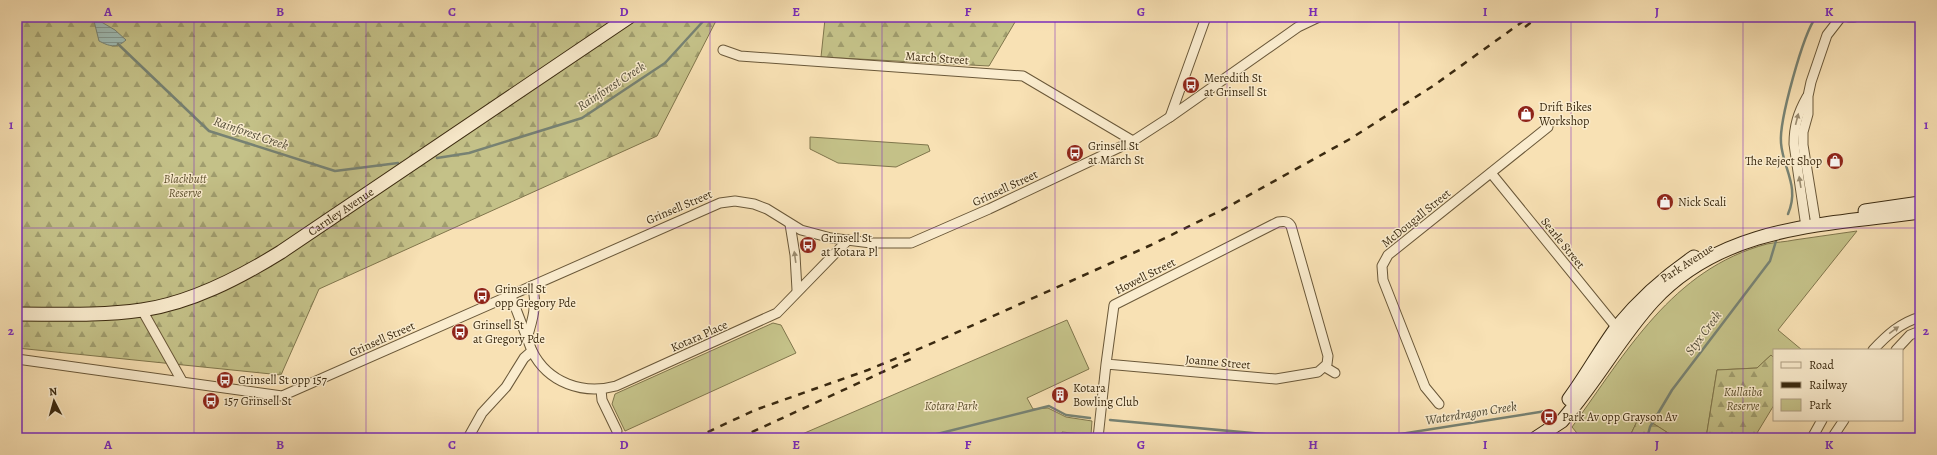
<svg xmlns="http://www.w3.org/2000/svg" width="1937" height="455" font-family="Alegreya,serif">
  <defs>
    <pattern id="forest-firs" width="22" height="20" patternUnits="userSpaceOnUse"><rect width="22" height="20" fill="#c4c188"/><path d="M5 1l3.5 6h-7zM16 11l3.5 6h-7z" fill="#a09d6e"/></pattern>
    <pattern id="water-rules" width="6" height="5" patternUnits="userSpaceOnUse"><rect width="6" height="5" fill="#9fbcb5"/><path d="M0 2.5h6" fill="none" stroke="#839992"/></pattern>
  </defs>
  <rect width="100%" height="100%" fill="#f8e1b4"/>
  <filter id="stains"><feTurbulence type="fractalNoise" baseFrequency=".005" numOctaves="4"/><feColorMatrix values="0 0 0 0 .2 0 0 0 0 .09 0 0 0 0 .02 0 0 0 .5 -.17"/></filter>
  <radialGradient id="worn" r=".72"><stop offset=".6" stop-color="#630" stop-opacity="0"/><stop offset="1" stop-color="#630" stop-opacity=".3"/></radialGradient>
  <g fill="#c4c188" stroke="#80764c">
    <polygon points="810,137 928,145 930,151 896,167 838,163 810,149"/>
    <path d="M1857,231L1778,330L1802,350H1774V358L1771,355L1757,368L1717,370L1706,438H1676L1640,415L1629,438H1581L1572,427C1626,353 1672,269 1767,244C1776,242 1785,242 1794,240C1815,237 1836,234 1857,231Z"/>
    <polygon points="1067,320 1089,369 1027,398 1033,409 1048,408 1066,417 1092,421 1091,435 1062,432 1062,438 793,438"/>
    <polygon points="773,323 781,325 796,353 625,431 612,404 615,394"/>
  </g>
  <g fill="url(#forest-firs)" stroke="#80764c">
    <polygon points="17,17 718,17 657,136 319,289 281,375 17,348"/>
    <polygon points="865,17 1018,17 989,66 821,57 825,19 859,20"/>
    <polygon points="1771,355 1774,358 1774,405 1754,438 1706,438 1717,370 1757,368"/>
    <polygon points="1640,415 1676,438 1629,438"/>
  </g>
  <path fill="url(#water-rules)" stroke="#778273" d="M93,17L115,30L126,40C116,49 109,46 99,41Z"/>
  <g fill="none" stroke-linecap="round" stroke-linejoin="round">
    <g stroke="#778273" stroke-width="2.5">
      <polyline points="118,44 209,131 335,171 398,163"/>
      <polyline points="437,158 469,153 582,118 665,63 707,17"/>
      <path d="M1788,214C1800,186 1783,169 1781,143C1779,121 1803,34 1816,17"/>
      <polyline points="1110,420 1306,438"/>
      <polyline points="921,438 1049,406 1066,415 1090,418"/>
      <polyline points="1375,438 1546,411"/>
      <polyline points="1647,438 1650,427 1672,390 1770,261 1776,241"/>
    </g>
    <g stroke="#6a5839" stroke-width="11">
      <g id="minor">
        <polyline points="1849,17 1854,17"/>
        <polyline points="723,50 740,56 1023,76 1133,141"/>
        <polyline points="1170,117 1206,17"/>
        <polyline points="1491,173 1617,328"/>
        <polyline points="790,224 795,255 797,290"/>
        <polyline points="1816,225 1803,145 1803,132 1808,114 1808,96 1811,82 1827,35 1841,17"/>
        <path d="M1806,227L1794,144C1794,126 1798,113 1807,97"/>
        <polyline points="142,310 182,381"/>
        <path d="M527,338C532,322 538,303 532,286"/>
        <path d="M1873,350C1887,335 1900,323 1920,317"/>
        <polyline points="1896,350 1910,335 1920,331"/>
        <path d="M532,351C548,383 583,395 616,386L777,313L848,240"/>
        <polyline points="17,359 282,396 720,203 735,201 754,204 767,209 801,230 831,238 871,243 911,243 989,209 1133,141 1170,117 1298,27 1319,17"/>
        <polyline points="1325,367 1335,373"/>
        <polyline points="601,390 602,400 617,431"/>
        <polyline points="1439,404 1425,387 1383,280 1382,266 1388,255 1548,127"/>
        <polyline points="468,438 482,413 506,387 524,358 532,351 511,296"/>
        <path d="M1098,438L1106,364L1114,305L1278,222C1284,221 1288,221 1291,226L1328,356L1327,364L1318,372L1276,379L1106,364"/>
        <polyline points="1812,438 1822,420"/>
        <polyline points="1832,438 1844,420"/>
      </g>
    </g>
    <g stroke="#3b2a10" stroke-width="15">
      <g id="secondary">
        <polyline points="1865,211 1920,203"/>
        <path id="s1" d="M17,314C58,314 100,316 142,310C191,303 239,278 281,252L629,17"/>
        <path d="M1569,399C1586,376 1600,350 1617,327C1640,299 1663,278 1694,257"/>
        <path d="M1536,438L1562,421L1571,410C1600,375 1622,335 1653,301C1723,225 1825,225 1920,212"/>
      </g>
    </g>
    <use href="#minor" stroke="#faecce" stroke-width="9"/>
    <use href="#secondary" stroke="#faecce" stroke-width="13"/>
    <g stroke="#3b2a10" stroke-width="2.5" stroke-dasharray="7 7" stroke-linecap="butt">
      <polyline points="1525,27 1538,17"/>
      <polyline points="695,438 755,410 868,370 940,340 1151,245 1224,209 1350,139 1433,86 1529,17"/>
      <polyline points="739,438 913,358"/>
    </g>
  </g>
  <defs><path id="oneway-solid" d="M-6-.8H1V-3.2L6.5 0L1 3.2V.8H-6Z"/></defs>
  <g fill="#9a8b6f">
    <use href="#oneway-solid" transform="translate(1797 119) rotate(-76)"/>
    <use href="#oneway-solid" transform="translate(1800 182) rotate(-99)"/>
    <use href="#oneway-solid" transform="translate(795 257) rotate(-98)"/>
    <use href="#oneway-solid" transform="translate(1894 330) rotate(-36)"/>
  </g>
  <path fill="none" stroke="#7b2cbf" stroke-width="1" stroke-opacity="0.55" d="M194,17V438M366,17V438M538,17V438M710,17V438M882,17V438M1055,17V438M1227,17V438M1399,17V438M1571,17V438M1743,17V438M17,228H1920"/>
  <defs>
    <g id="bus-disc" transform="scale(0.9)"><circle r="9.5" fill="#8f2418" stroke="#faecce"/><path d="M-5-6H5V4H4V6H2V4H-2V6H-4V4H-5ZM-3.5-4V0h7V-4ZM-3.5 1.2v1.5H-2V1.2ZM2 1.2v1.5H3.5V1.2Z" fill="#fff"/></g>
    <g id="shop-disc" transform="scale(0.9)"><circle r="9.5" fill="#8f2418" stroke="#faecce"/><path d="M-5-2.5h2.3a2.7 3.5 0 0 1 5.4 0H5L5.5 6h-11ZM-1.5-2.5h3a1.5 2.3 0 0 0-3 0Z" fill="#fff"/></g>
    <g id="building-disc" transform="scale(0.9)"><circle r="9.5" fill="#8f2418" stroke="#faecce"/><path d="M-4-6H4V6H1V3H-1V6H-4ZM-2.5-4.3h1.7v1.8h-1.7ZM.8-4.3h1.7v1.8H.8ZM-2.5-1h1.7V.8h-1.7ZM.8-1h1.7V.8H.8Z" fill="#fff"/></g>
  </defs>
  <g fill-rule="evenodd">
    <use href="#bus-disc" x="1191" y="85"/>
    <use href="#shop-disc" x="1526" y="114"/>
    <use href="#bus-disc" x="1075" y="153"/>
    <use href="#shop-disc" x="1835" y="161"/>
    <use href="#shop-disc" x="1665" y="202"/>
    <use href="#bus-disc" x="808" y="245"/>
    <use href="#bus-disc" x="482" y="296"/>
    <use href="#bus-disc" x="460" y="332"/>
    <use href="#bus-disc" x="225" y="380"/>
    <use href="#building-disc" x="1060" y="395"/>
    <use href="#bus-disc" x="211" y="401"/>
    <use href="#bus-disc" x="1549" y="417"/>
  </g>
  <g text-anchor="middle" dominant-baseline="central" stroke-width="3" stroke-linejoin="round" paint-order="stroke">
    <g font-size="12" fill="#3b2a10" stroke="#faecce">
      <text transform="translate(937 58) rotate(4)">March Street</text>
      <text transform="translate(1005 188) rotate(-25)">Grinsell Street</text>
      <text transform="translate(679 207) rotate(-23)">Grinsell Street</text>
      <text stroke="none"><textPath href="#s1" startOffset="349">Carnley Avenue</textPath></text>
      <text transform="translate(1416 218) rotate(-39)">McDougall Street</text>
      <text transform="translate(1563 243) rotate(51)">Searle Street</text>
      <text transform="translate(1687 263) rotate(-33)">Park Avenue</text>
      <text transform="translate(1145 276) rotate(-27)">Howell Street</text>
      <text transform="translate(699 336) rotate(-24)">Kotara Place</text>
      <text transform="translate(382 339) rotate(-24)">Grinsell Street</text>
      <text transform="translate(1218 362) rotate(5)">Joanne Street</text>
    </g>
    <g font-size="12" fill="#3b2a10" stroke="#faecce" text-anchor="start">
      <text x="1204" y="78">Meredith St<tspan x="1204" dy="14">at Grinsell St</tspan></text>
      <text x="1539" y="107">Drift Bikes<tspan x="1539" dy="14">Workshop</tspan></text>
      <text x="1088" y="146">Grinsell St<tspan x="1088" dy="14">at March St</tspan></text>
      <text x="1822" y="161" text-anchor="end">The Reject Shop</text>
      <text x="1678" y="202">Nick Scali</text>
      <text x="821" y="238">Grinsell St<tspan x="821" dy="14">at Kotara Pl</tspan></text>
      <text x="495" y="289">Grinsell St<tspan x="495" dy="14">opp Gregory Pde</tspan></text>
      <text x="473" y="325">Grinsell St<tspan x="473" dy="14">at Gregory Pde</tspan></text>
      <text x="238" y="380">Grinsell St opp 157</text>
      <text x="1073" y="388">Kotara<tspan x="1073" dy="14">Bowling Club</tspan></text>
      <text x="224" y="401">157 Grinsell St</text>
      <text x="1562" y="417">Park Av opp Grayson Av</text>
    </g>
    <g font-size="12" font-style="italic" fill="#5d502e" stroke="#faecce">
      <text x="185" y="179">Blackbutt<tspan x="185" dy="14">Reserve</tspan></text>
      <text x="1743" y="392">Kullaiba<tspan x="1743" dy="14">Reserve</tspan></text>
      <text x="951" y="406">Kotara Park</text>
    </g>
    <g font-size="13" font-style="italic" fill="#544e39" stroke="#faecce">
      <text transform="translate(611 86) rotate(-33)">Rainforest Creek</text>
      <text transform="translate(251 133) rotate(19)">Rainforest Creek</text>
      <text transform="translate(1703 333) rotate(-53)">Styx Creek</text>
      <text transform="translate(1471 413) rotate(-9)">Waterdragon Creek</text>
    </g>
  </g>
  <rect width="1937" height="455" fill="none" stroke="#f8e1b4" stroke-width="44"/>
  <rect x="1773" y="349" width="130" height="72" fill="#faecce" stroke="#ae9e82"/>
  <rect x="1781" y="362" width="20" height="6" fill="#faecce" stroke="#ae9e82"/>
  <text x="1809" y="369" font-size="12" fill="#3b2a10">Road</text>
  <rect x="1781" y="382" width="20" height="6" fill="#3b2a10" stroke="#ae9e82"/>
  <text x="1809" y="389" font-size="12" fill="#3b2a10">Railway</text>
  <rect x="1781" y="399" width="20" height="12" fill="#c4c188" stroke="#ae9e82"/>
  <text x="1809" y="409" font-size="12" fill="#3b2a10">Park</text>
  <g transform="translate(54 401) rotate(354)" stroke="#faecce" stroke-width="3" paint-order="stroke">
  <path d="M0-3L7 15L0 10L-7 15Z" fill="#3b2a10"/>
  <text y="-6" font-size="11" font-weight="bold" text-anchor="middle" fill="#3b2a10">N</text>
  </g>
  <rect x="22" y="22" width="1893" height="411" fill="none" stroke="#7b2cbf" stroke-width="1.5"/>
  <g font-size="13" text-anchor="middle" font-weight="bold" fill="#7b2cbf">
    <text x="108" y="16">A</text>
    <text x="280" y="16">B</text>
    <text x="452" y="16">C</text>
    <text x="624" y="16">D</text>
    <text x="796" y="16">E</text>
    <text x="968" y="16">F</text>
    <text x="1141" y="16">G</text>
    <text x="1313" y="16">H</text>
    <text x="1485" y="16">I</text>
    <text x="1657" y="16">J</text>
    <text x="1829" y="16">K</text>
    <text x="11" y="129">1</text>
    <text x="1926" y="129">1</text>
    <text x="11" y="335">2</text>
    <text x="1926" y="335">2</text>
    <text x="108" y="449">A</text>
    <text x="280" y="449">B</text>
    <text x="452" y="449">C</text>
    <text x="624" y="449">D</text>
    <text x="796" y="449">E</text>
    <text x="968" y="449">F</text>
    <text x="1141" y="449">G</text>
    <text x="1313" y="449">H</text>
    <text x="1485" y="449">I</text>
    <text x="1657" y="449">J</text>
    <text x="1829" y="449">K</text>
  </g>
  <rect width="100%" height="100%" filter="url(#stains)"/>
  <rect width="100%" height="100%" fill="url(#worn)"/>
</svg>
